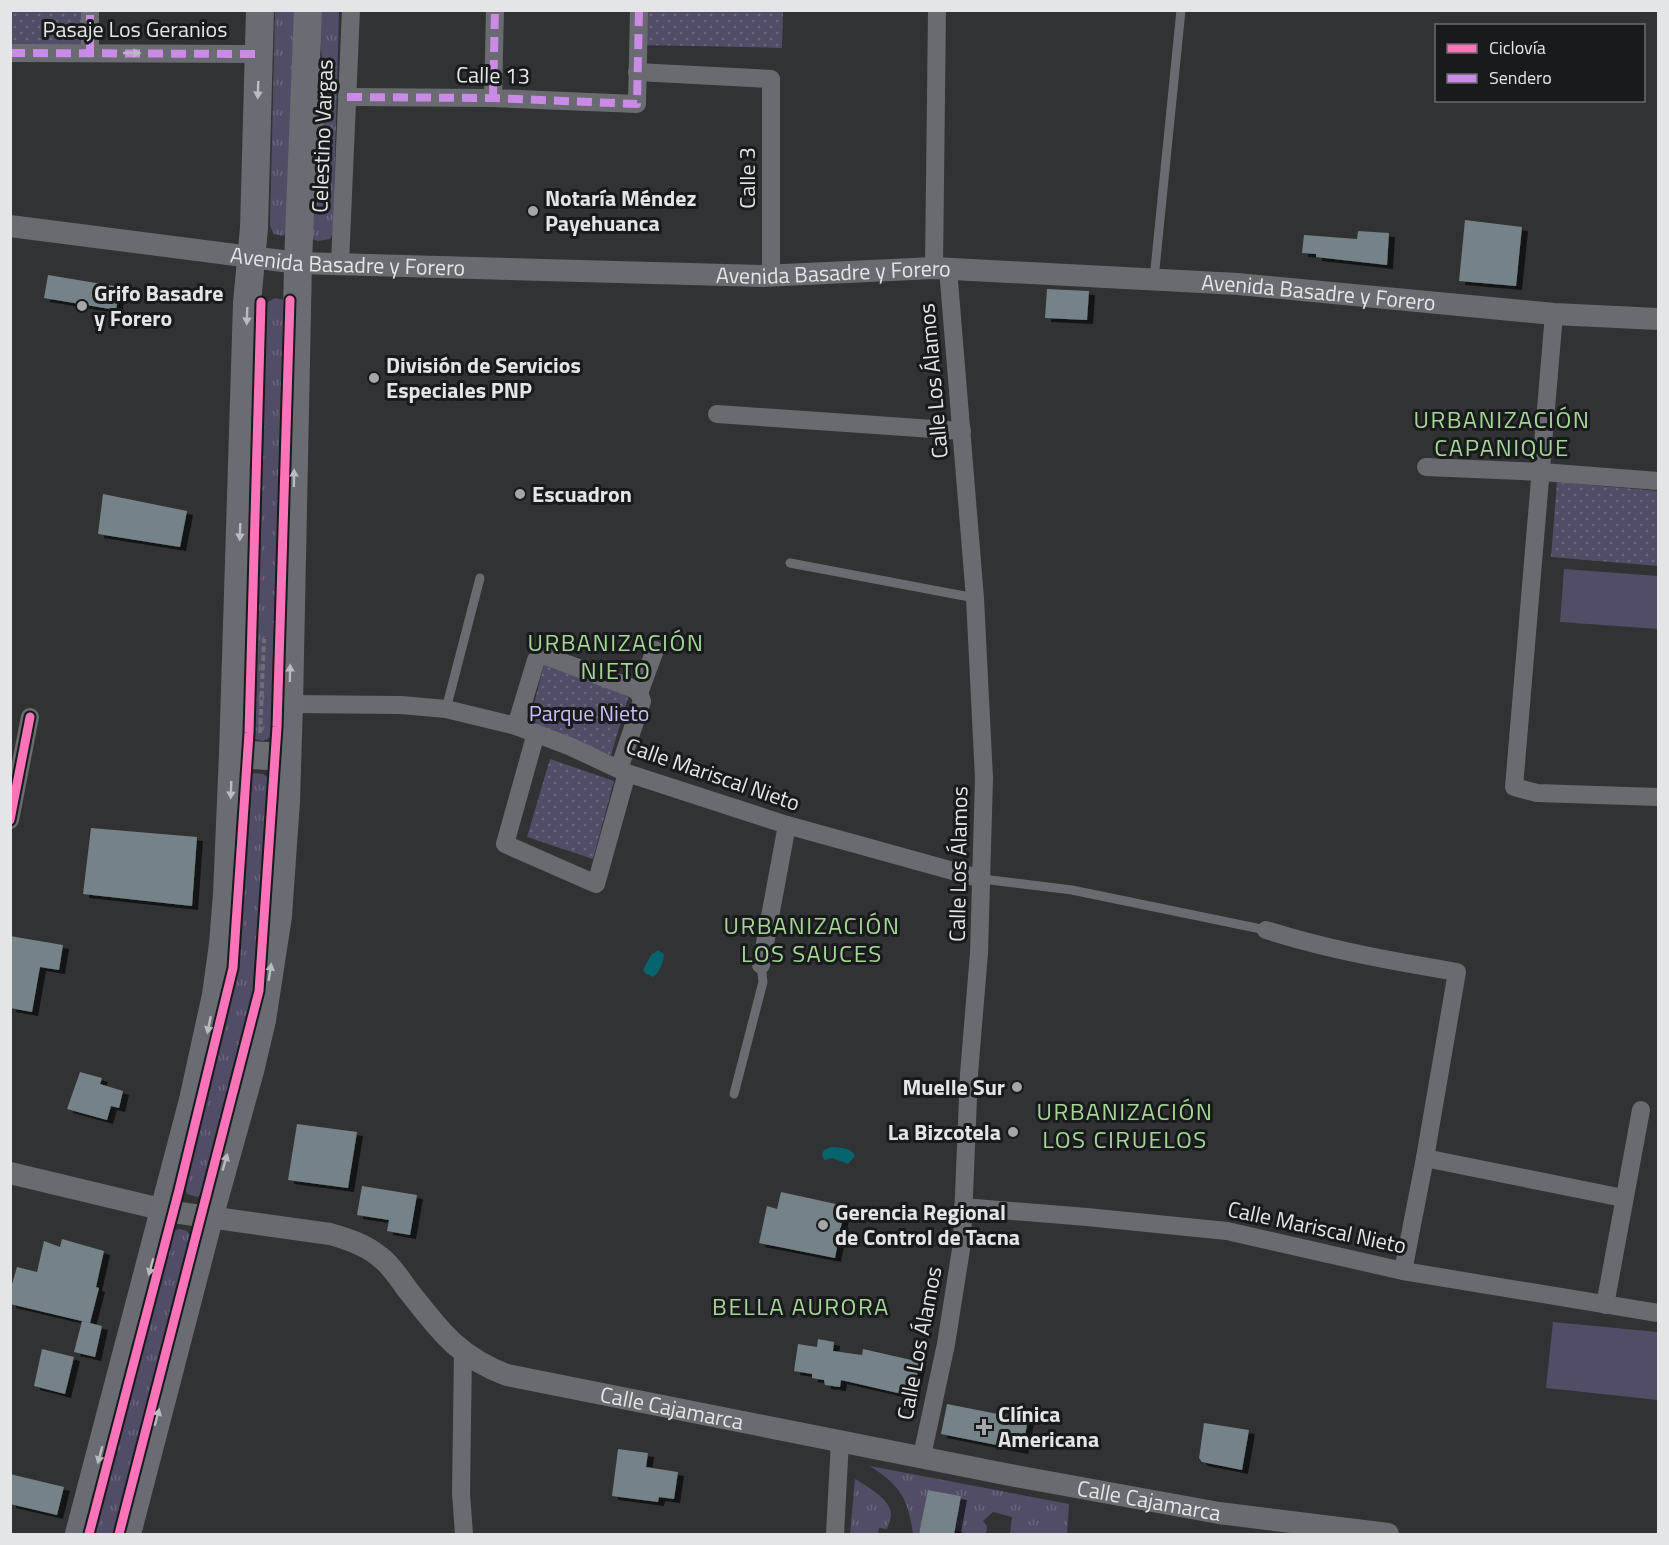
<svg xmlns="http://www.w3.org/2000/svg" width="1669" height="1545" font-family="'Titillium Web',sans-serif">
  <defs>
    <pattern id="grass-tufts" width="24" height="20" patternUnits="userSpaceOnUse" patternTransform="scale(1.5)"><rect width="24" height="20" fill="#524d67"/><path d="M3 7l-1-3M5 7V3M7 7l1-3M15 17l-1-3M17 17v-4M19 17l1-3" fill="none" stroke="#6b667d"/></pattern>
    <pattern id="park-dots" width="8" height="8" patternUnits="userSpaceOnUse" patternTransform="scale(1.5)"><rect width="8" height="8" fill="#524d67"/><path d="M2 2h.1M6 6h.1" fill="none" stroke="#6b667d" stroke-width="1.8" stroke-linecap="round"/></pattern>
    <filter id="shadow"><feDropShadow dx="6" dy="4" stdDeviation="0" flood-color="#0009"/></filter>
  </defs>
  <rect width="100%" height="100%" fill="#303234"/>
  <g fill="url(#grass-tufts)">
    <polygon points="275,11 300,11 287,233 283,236 274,234 270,226"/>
    <polygon points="316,11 339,11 333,233 330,239 318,241 312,239 310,190 323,138 324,74"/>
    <polygon points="275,298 284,300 276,727 271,737 263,741 255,739 250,734 263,312 266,303"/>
    <polygon points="253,773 263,774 271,780 257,991 207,1187 198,1197 187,1194 184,1182 234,968 247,781"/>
    <polygon points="180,1229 187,1231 192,1237 116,1534 92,1534 172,1231"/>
    <path d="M870,1466L1069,1504L1067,1534H1010L1012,1517L993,1512L983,1521L987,1526L986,1534H968L954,1530L961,1496L929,1490L919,1534H913C908,1499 901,1486 870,1466Z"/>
    <path d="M855,1479C866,1486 890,1498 891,1514C891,1519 888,1525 887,1529L879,1528L878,1534H850Z"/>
  </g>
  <g fill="url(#park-dots)">
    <polygon points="11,11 84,11 85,51 11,50"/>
    <polygon points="641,11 783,11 782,48 640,45"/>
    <polygon points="1557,482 1658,491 1658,566 1551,557"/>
    <polygon points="544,665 629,695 611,755 529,723"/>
    <polygon points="550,759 614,781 593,859 527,837"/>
  </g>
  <g fill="#524d67">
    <polygon points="1564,569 1658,576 1658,629 1560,622"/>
    <polygon points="1553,1322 1658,1332 1658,1400 1546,1388"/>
  </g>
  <g fill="#06646c">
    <path d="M658,950L664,954C664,962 659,973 653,977L645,973L643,970L651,955Z"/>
    <path d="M832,1147C841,1148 851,1147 855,1156L848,1164L832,1158L824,1160L822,1154L824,1150Z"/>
  </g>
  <g fill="#748288" filter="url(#shadow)">
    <polygon points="1465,220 1522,227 1516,286 1459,281"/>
    <polygon points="1358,231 1389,233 1387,265 1316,257 1316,254 1302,253 1304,235 1357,239"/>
    <polygon points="48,275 120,287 116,310 44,298"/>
    <polygon points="1047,289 1089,291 1087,320 1045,318"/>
    <polygon points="103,494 187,511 180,547 98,534"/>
    <polygon points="91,828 197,837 192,906 83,894"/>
    <polygon points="10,936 63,945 59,970 40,967 32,1012 10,1008"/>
    <polygon points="80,1072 102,1078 100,1084 123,1091 119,1108 111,1106 107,1120 67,1109"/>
    <polygon points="297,1124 357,1132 348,1188 288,1180"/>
    <polygon points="362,1186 417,1195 410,1235 387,1231 389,1220 357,1215"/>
    <polygon points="781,1192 845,1206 835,1258 759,1243 767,1206 777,1209"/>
    <polygon points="62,1239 104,1251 96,1287 99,1288 90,1323 10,1304 10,1291 17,1267 37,1272 44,1241 60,1247"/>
    <polygon points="82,1321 102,1326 95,1357 74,1352"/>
    <polygon points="818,1339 834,1342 833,1351 862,1355 863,1349 920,1362 913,1392 903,1390 902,1394 841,1380 840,1387 825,1385 824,1380 812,1378 812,1374 794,1371 798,1344 817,1347"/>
    <polygon points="42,1349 74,1357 65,1394 34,1386"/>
    <polygon points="947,1404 1028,1420 1022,1450 941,1434"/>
    <polygon points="1204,1423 1249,1430 1242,1470 1202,1462 1199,1458"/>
    <polygon points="618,1449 648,1453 646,1467 678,1472 674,1499 659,1497 658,1502 612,1496"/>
    <polygon points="10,1474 64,1487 57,1515 10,1504"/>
    <polygon points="928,1490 961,1496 954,1534 919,1534"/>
  </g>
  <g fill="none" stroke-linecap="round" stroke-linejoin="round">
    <polyline stroke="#6d6f75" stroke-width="4" stroke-dasharray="6 3" stroke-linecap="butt" points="260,733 264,639"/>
    <g stroke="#696b71" stroke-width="9">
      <polyline points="312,147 319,135 320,81 317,70"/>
      <polyline points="1154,279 1181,10"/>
      <polyline points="790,563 975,598"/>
      <polyline points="446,709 480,578"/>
      <polyline points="982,879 1072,890 1266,930"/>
      <polyline points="734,1094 763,982 761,965"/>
    </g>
    <g stroke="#696b71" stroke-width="18">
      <polyline points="10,53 259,54"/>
      <polyline points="90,53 90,10"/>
      <polyline points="637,72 771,79 771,276"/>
      <polyline points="347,97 493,98 637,104 639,10"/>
      <polyline points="493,98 495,10"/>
      <polyline points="340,264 351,10"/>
      <polyline points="934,268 937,10"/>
      <polyline points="1554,314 1514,787 1537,793 1658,797"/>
      <polyline points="717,414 962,431"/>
      <polyline points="1426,467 1542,472 1658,481"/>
      <polyline points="639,693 655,650"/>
      <polyline points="289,704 401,705 446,709 516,726 569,746 627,773 787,825 982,879"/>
      <polyline points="516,726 536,660 543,655 632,688 639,693 642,701 619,769"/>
      <polyline points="536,733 505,844 596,884 627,773"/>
      <polyline points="10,820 30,717"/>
      <path d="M1266,930C1329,950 1392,961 1457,972L1425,1158L1403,1271"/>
      <polyline points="761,965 787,825"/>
      <polyline points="1425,1158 1623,1198"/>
      <polyline points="963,1207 1087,1217 1227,1231 1403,1271 1658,1313"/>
      <polyline points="1605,1305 1641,1110"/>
      <polyline points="463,1353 461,1493 464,1534"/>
      <polyline points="922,1456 946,1344 962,1243 969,1074 979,953 984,778 975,598 948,269"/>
      <polyline points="835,1534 840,1441"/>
    </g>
    <g stroke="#696b71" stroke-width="22">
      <path id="s1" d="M10,226L298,263L762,276L934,268L1238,284L1554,314L1658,319"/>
      <path id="s2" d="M10,1173L173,1212L330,1234C348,1239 366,1245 380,1257C391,1265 399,1278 407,1289C439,1329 456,1356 507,1375L1010,1475L1219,1513L1388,1534"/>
    </g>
    <g stroke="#6a6c74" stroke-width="28">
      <polyline points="233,754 287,757"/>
      <polyline points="79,1534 193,1100 216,995 223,944 227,894 233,754 247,303 254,228 260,10"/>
      <polyline points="127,1534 209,1218 250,1071 262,1020 278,916 286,801 289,704 298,263 308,10"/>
    </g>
    <g stroke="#ca8be6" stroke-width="8" stroke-dasharray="15 8" stroke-linecap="butt">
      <polyline points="10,53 259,54"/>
      <polyline points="90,53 90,10"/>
      <polyline points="347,97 493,98 637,104 639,10"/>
      <polyline points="493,98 495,10"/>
    </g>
    <g stroke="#181a1b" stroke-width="13">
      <g id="cycleway">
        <polyline points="10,820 30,717"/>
        <polyline points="89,1534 179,1190 233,968 249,733 261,302"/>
        <polyline points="119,1534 259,991 277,727 290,300"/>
      </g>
    </g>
    <use href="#cycleway" stroke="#fb73b8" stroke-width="9"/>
  </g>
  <defs><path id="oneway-solid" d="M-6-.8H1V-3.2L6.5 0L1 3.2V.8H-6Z" transform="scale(1.5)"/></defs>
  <use fill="#b8babe" href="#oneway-solid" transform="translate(132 53)"/>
  <g fill="#b9bbbf">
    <use href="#oneway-solid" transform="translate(258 90) rotate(92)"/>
    <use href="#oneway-solid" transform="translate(247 316) rotate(92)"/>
    <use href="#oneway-solid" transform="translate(294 478) rotate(-89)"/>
    <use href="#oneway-solid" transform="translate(240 532) rotate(92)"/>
    <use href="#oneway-solid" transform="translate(290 673) rotate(-89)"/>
    <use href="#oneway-solid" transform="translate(231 790) rotate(92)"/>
    <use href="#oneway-solid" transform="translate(270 972) rotate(-81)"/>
    <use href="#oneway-solid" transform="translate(209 1025) rotate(101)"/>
    <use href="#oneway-solid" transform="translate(225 1162) rotate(-74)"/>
    <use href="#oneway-solid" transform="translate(151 1267) rotate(105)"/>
    <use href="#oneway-solid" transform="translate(157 1417) rotate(-75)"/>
    <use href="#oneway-solid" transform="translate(100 1455) rotate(105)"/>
  </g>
  <g fill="#a4a6a8" stroke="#181a1b" stroke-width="2">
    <circle cx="533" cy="211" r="6"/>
    <circle cx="82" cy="306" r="6"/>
    <circle cx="374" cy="378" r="6"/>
    <circle cx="520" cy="494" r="6"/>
    <circle cx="1017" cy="1087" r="6"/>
    <circle cx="1013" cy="1132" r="6"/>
    <circle cx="823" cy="1225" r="6"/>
    <path d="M981 1418h6v6h6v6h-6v6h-6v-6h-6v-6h6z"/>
  </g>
  <g text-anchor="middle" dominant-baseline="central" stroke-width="6" stroke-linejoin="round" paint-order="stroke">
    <g font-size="22" fill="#e3e5e7" stroke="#181a1b">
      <text x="135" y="29">Pasaje Los Geranios</text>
      <text transform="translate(493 75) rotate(1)">Calle 13</text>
      <text transform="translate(322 136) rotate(-88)">Celestino Vargas</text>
      <text transform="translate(747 178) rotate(-90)">Calle 3</text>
      <text stroke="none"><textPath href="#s1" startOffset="340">Avenida Basadre y Forero</textPath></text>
      <text stroke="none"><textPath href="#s1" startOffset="826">Avenida Basadre y Forero</textPath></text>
      <text stroke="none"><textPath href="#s1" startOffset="1312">Avenida Basadre y Forero</textPath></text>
      <text transform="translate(933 381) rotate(-95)">Calle Los Álamos</text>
      <text transform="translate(713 774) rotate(19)">Calle Mariscal Nieto</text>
      <text transform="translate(958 864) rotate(-89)">Calle Los Álamos</text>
      <text transform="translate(1317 1227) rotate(12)">Calle Mariscal Nieto</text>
      <text transform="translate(919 1343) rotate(-79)">Calle Los Álamos</text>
      <text stroke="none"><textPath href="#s2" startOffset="726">Calle Cajamarca</textPath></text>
      <text stroke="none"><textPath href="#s2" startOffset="1212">Calle Cajamarca</textPath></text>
    </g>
    <g font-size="22" font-weight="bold" fill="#e3e5e7" stroke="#181a1b" text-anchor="start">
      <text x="545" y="198">Notaría Méndez<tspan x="545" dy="25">Payehuanca</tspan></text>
      <text x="94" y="293">Grifo Basadre<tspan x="94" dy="25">y Forero</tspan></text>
      <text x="386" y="365">División de Servicios<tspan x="386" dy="25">Especiales PNP</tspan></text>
      <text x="532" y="494">Escuadron</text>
      <text x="1005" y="1087" text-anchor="end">Muelle Sur</text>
      <text x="1001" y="1132" text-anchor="end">La Bizcotela</text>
      <text x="835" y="1212">Gerencia Regional<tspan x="835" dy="25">de Control de Tacna</tspan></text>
      <text x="998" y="1414">Clínica<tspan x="998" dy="25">Americana</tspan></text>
    </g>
    <g font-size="22" fill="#cabdfc" stroke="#181a1b">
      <text x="589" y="713">Parque Nieto</text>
    </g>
    <g font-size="24" letter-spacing="1.5" fill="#a4d596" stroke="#181a1b">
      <text x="1502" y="419">URBANIZACIÓN<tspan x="1502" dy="28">CAPANIQUE</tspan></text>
      <text x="616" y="642">URBANIZACIÓN<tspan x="616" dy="28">NIETO</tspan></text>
      <text x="812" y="925">URBANIZACIÓN<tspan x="812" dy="28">LOS SAUCES</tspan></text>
      <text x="1125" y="1111">URBANIZACIÓN<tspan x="1125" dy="28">LOS CIRUELOS</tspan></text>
      <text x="801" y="1306">BELLA AURORA</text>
    </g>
  </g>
  <rect width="1669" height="1545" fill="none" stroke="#e3e5e7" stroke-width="24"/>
  <rect x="1435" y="24" width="210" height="78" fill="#181a1b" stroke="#696b6d" stroke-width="1.5"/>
  <rect x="1447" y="44" width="30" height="9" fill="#fb73b8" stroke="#696b6d" stroke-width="1.5"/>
  <text x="1489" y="54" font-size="18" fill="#e3e5e7">Ciclovía</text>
  <rect x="1447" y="74" width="30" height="9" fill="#ca8be6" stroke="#696b6d" stroke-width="1.5"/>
  <text x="1489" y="84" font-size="18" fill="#e3e5e7">Sendero</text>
</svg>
